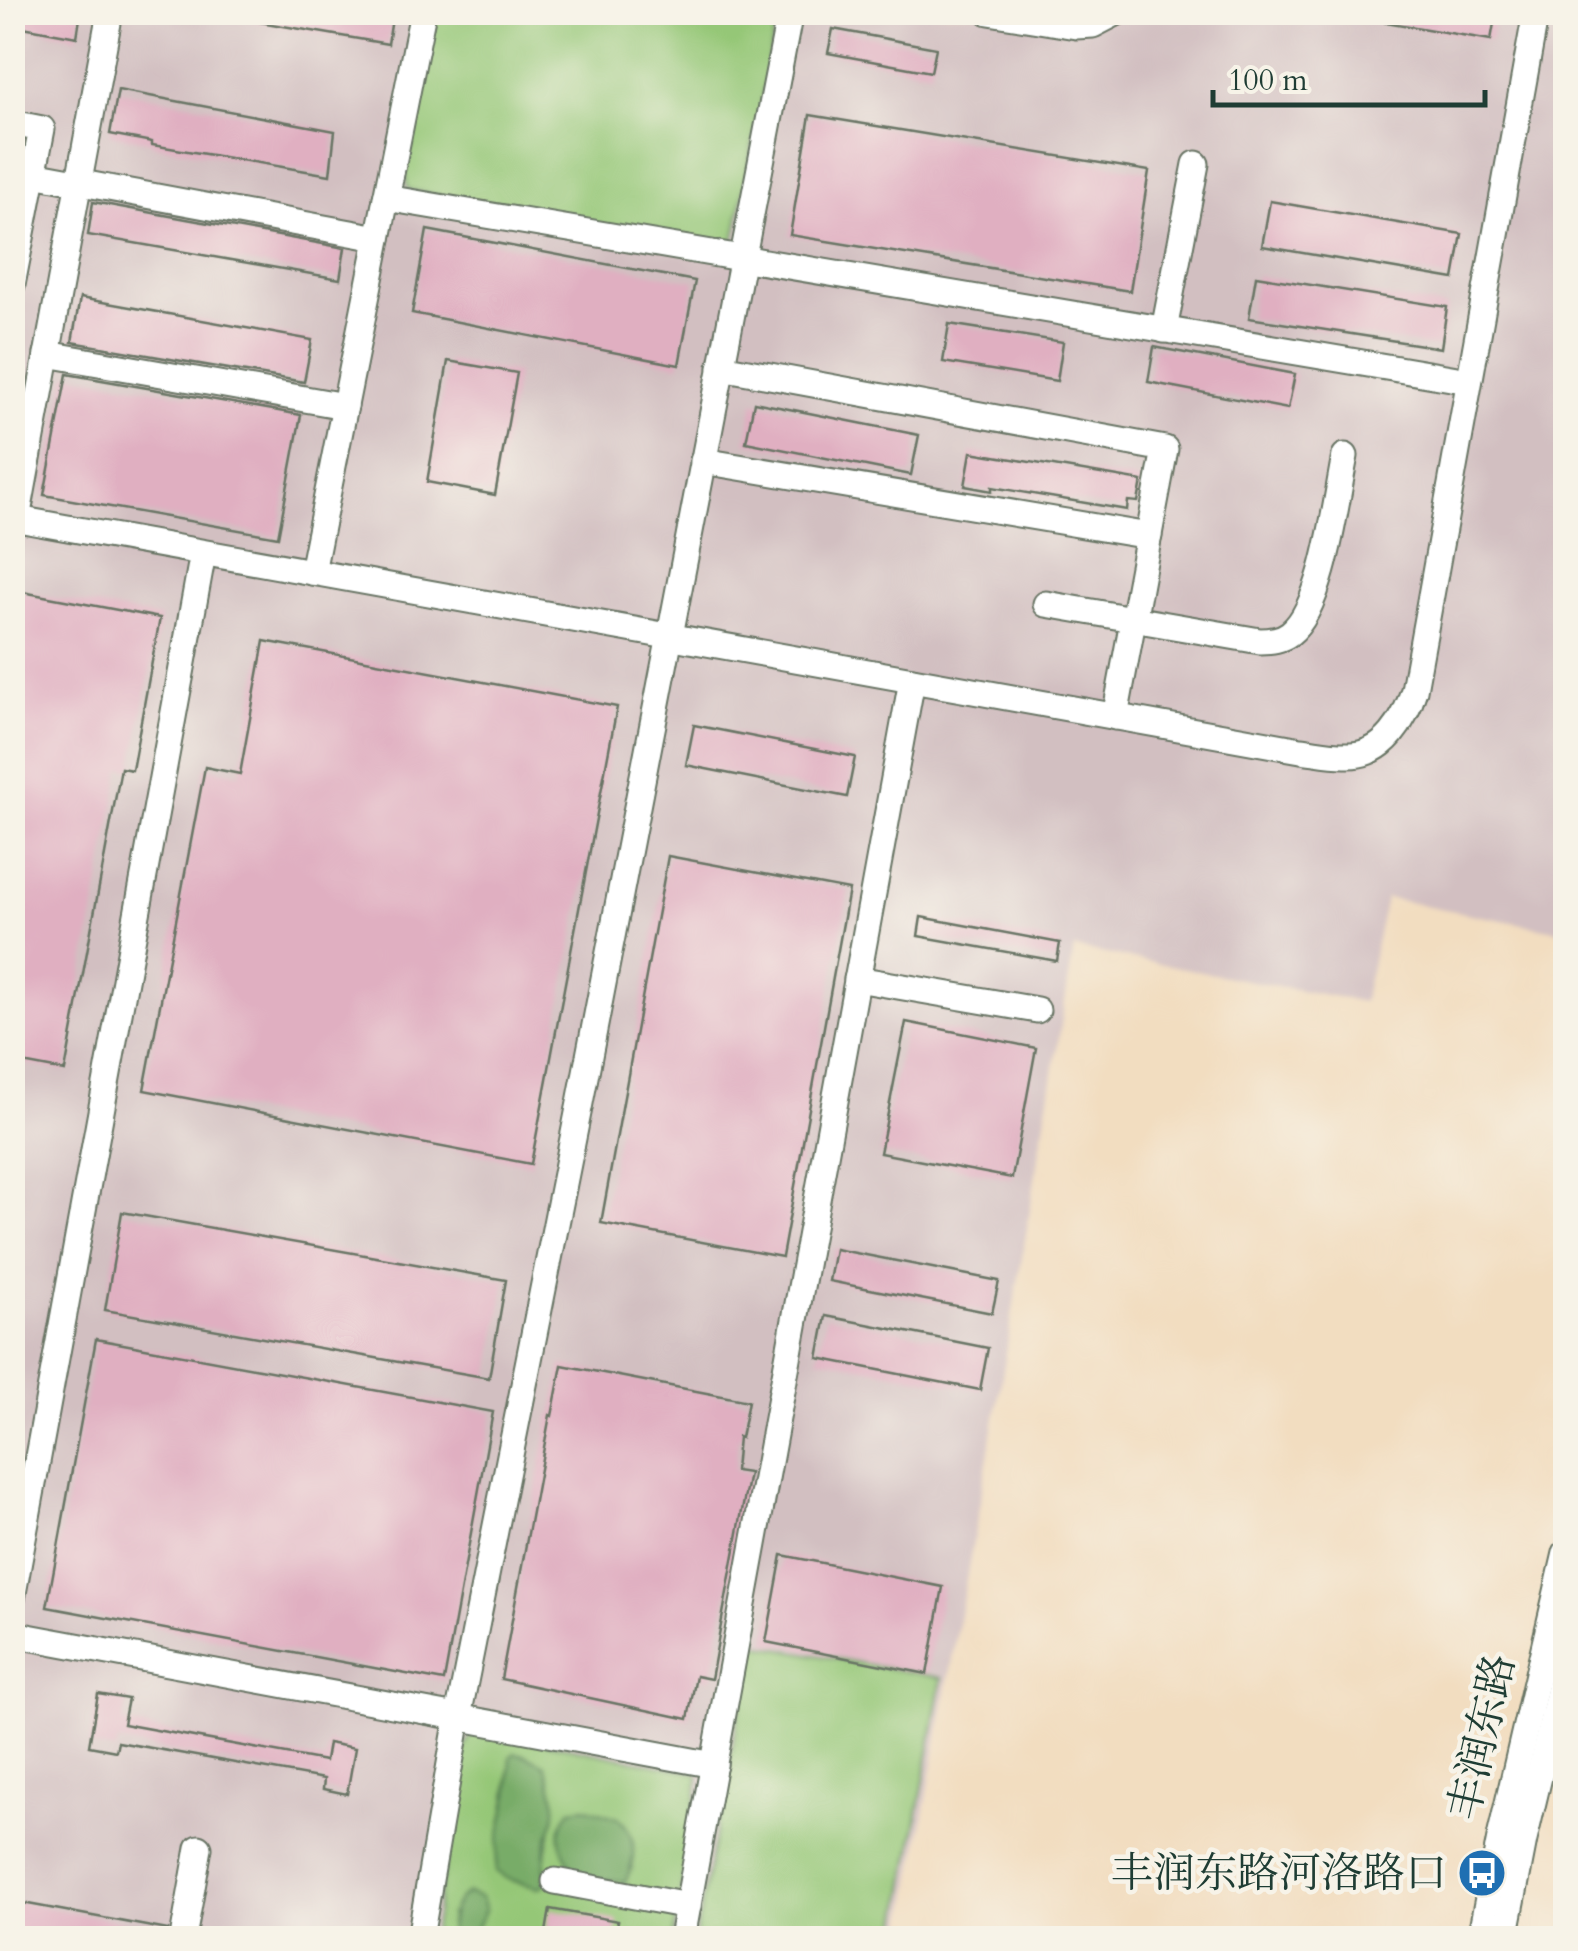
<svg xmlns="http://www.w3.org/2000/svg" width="1578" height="1951" font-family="Cardo,'Noto Serif SC',serif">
  <rect width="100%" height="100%" fill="#f7f3e8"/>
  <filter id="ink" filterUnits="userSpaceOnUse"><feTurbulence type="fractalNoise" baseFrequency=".01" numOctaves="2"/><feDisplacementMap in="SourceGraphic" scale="20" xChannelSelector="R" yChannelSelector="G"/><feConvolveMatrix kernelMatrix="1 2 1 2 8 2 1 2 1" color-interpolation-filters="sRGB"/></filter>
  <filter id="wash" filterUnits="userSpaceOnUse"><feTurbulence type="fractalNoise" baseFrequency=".0048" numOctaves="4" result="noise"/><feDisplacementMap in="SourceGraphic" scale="40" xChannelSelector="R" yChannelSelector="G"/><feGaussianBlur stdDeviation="2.25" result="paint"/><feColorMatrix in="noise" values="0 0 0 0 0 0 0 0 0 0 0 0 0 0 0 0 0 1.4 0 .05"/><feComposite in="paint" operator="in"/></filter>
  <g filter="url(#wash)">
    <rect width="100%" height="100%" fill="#f2ddc0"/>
    <polygon fill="#d2bfc1" points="12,13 1565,13 1565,932 1386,898 1363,1002 1074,948 995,1418 902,1938 13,1938"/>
    <g fill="#95c777" stroke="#5a8256" stroke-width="2.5" fill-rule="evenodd">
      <polygon points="436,13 778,13 735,237 731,243 721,248 410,190 407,187 406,174"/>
      <polygon points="755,1644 942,1678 896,1938 695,1938 751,1652"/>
      <path d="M478,1729L697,1773L699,1779L673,1938H474L475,1930L485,1911L450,1914L449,1938H432L464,1750L472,1733ZM510,1768L555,1806C553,1831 542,1854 546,1881L539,1888L508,1879L496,1871C499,1836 508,1803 510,1768ZM598,1812L618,1818L633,1843L632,1869L572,1870L567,1859Z"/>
    </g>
    <g fill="#78ac68" stroke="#4c744e" stroke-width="2.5">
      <path d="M515,1753L525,1755L545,1765C552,1782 558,1802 554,1821C552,1829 547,1837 546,1845C544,1859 546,1873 544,1886L539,1888L508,1879L496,1871L498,1842L509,1793L511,1756Z"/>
      <path d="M584,1807L618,1818C638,1834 636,1861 625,1882C611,1879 591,1880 577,1873C569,1869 572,1869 568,1861C556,1839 557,1830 571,1809Z"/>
      <path d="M468,1893L481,1898L485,1911L475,1930L474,1938H449C452,1921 449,1902 468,1893Z"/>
    </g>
    <g id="blocks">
      <g fill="#e0afc1">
        <polygon points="12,12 81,12 77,37 12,25"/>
        <polygon points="248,12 393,12 388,44 248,20"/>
        <polygon points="1375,12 1496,12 1491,40 1374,20"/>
        <polygon points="833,29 936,48 931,72 828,53"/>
        <polygon points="118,90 335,131 330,175 152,145 152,142 110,134"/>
        <polygon points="810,115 1149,171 1130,291 790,235"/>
        <polygon points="1270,201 1462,234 1454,279 1262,246"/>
        <polygon points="93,202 345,248 340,279 88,235"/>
        <polygon points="427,230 695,281 679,365 412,313"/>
        <polygon points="1256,276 1447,307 1441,348 1249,318"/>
        <polygon points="80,298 312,340 304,382 72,342"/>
        <polygon points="949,324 1063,342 1057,381 943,362"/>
        <polygon points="1154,347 1295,374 1288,409 1148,382"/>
        <polygon points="448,361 517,373 495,495 427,482"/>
        <polygon points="67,374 301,415 278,537 44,495"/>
        <polygon points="754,402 919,435 911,475 746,442"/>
        <polygon points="971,452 1142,481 1138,502 1128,501 1127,510 992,487 992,491 965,486"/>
        <polygon points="12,590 160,618 132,770 121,768 65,1071 12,1061"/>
        <polygon points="264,641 617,707 531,1164 144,1090 205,767 240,774"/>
        <polygon points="694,725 855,757 847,797 686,765"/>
        <polygon points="668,856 849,890 782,1257 601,1223"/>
        <polygon points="921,917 1060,943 1057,961 918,936"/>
        <polygon points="906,1022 1036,1048 1012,1178 880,1153"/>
        <polygon points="122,1212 506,1280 489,1378 105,1310"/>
        <polygon points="835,1249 999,1281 992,1313 829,1281"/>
        <polygon points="826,1316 988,1348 980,1390 818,1358"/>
        <polygon points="96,1339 493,1412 444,1681 47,1607"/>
        <polygon points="562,1365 748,1401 741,1438 738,1437 735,1471 749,1473 711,1679 696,1676 688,1719 501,1679 550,1415 552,1416"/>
        <polygon points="782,1555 943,1587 927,1674 766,1642"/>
        <polygon points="98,1694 128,1699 123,1724 325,1761 328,1743 355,1748 347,1794 323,1789 324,1779 118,1742 116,1751 89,1746"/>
        <polygon points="12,1901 168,1930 167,1938 12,1938"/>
        <polygon points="550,1909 618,1921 615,1938 545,1938"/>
      </g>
    </g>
  </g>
  <g filter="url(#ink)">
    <use href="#blocks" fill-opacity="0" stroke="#697565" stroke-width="2.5"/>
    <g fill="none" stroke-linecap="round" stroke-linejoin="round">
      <g stroke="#697565" stroke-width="29">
        <g id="minor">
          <polyline points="989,12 1076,26 1093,25 1118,12"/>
          <polyline points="12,123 42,129 12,285"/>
          <polyline points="33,174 378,238"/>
          <polyline points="386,198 1469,381"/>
          <polyline points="1164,330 1196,164"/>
          <polyline points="47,354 345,406"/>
          <polyline points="721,367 1165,449 1115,717"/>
          <polyline points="703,461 1149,536"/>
          <path d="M12,518L1301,750C1317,752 1334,756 1349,755C1385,755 1405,720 1414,690L1536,12"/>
          <polyline points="17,519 110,12"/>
          <polyline points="312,572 423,12"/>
          <path d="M1046,604L1260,641C1271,641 1281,640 1290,633C1324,607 1336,499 1345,456"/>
          <polyline points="857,979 1037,1010"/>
          <polyline points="12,1599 203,553"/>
          <polyline points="12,1634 714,1765"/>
          <polyline points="555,1881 688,1906"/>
          <polyline points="183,1938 199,1848"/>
          <polyline points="420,1938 458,1717 580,1103 790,12"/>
          <polyline points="682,1938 912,680"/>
          <polyline points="1480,1938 1501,1833 1566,1553"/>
          <polyline points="1505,1938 1524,1840 1566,1663"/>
        </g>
      </g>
      <use href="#minor" stroke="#fff" stroke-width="25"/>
    </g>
  </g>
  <defs>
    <g id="bus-disc" transform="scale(2.5)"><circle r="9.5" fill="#1f6fb2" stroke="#f7f3e8"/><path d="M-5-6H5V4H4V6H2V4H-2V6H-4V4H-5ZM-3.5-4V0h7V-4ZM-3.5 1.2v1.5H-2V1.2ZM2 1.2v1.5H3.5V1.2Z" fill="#fff"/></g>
  </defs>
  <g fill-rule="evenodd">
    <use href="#bus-disc" x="1482" y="1873"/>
  </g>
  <g text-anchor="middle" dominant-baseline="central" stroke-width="9" stroke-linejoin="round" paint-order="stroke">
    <g font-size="42" fill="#1f3d34" stroke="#f7f3e8">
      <text transform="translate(1482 1737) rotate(-77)">丰润东路</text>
    </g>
    <g font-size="42" fill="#1f3d34" stroke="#f7f3e8" text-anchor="end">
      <text x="1447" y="1873">丰润东路河洛路口</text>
    </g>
  </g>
  <rect width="1578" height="1951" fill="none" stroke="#f7f3e8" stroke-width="50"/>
  <path d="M1213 90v15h272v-15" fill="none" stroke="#1f3d34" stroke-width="5"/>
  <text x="1228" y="90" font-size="30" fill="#1f3d34" stroke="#f7f3e8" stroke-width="8" paint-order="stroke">100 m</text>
</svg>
